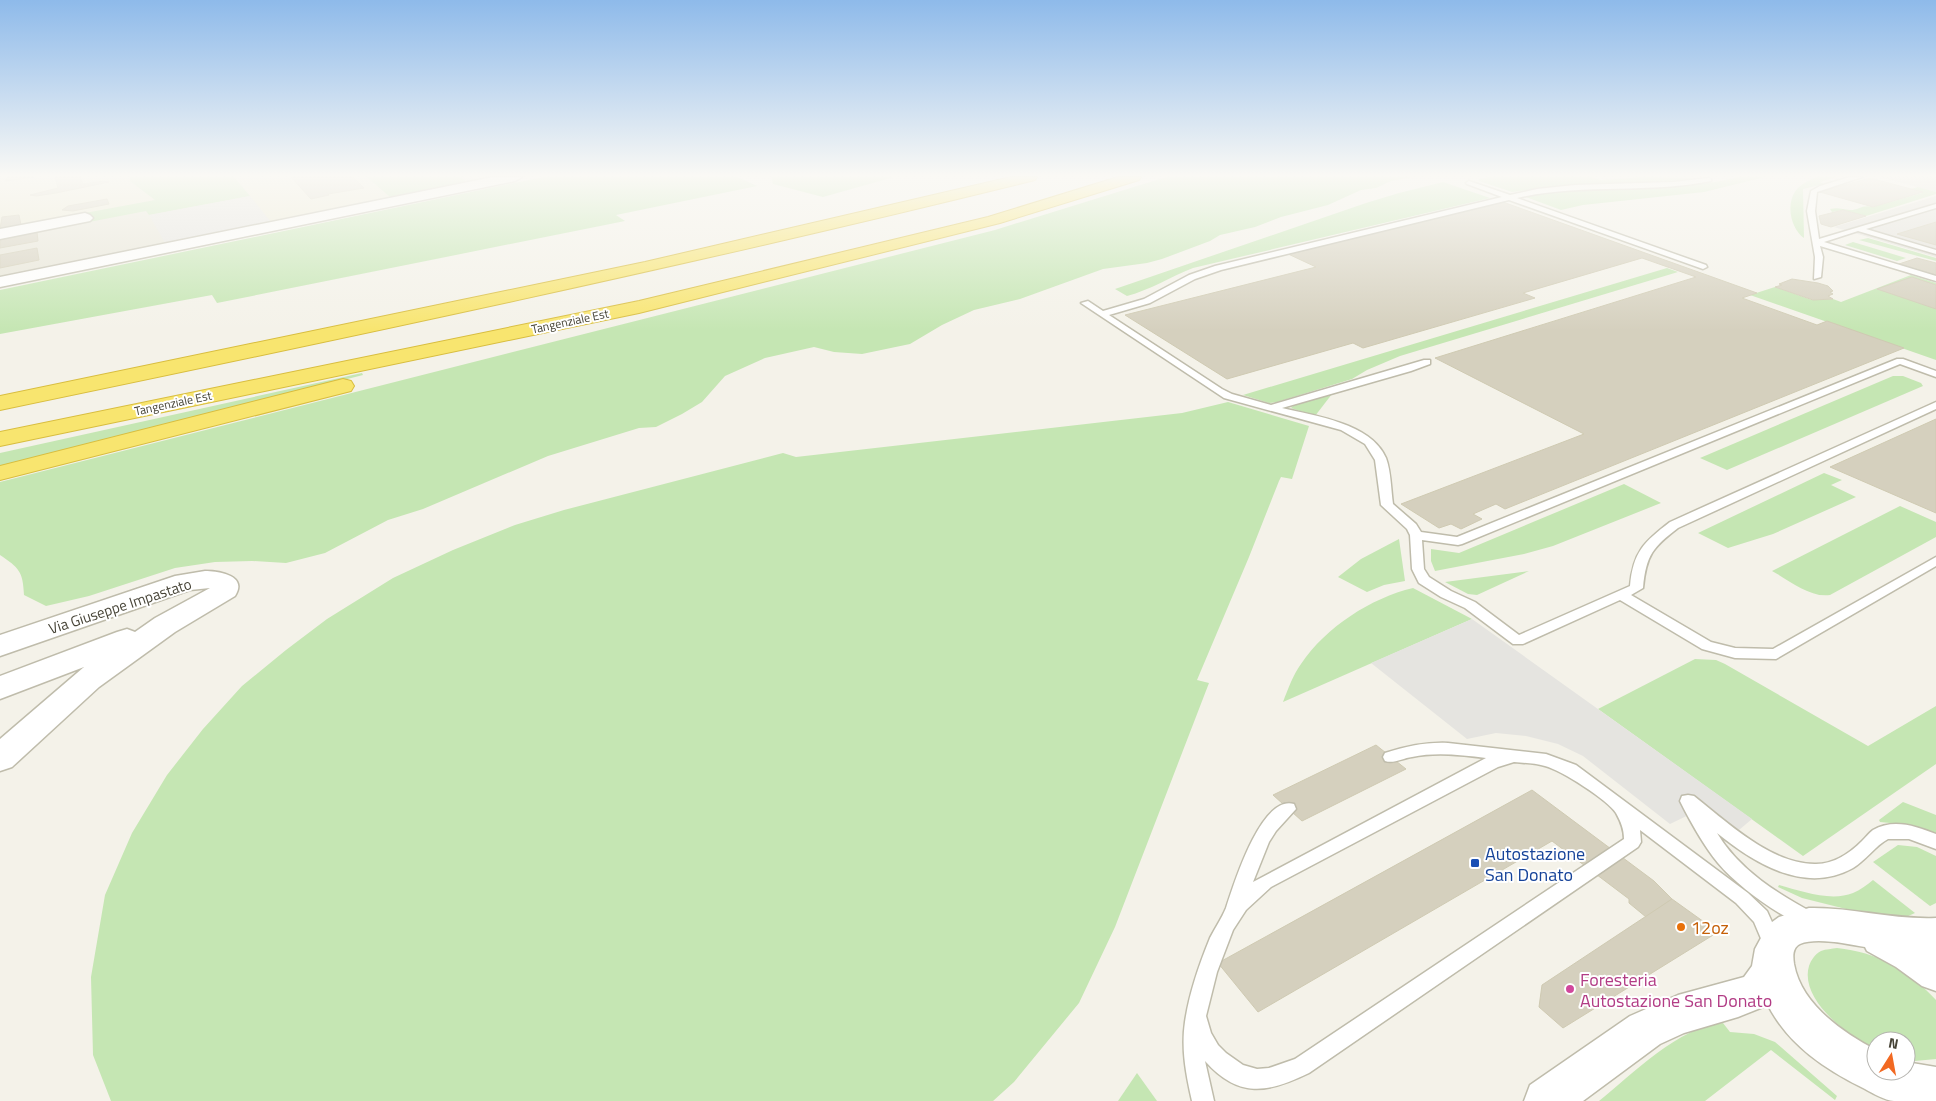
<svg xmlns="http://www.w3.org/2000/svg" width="1936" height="1101" font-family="'Titillium Web',sans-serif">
  <rect width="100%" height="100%" fill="#f4f2e9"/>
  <polygon fill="#e7e5d7" points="0,177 515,177 0,282"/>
  <g fill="#e3e1da">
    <polygon points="1880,177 1936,177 1936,192"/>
    <polygon points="1936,196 1936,257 1834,227"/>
  </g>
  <g fill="#ecead3">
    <polygon points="0,177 130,177 130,181 156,200 0,229"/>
    <polygon points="234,177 367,177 390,197 271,222"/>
  </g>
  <g fill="#c5e6b3">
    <polygon points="130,177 234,177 250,196 149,215 146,211 89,222 85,213 155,200 130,181"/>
    <polygon points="367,177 461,177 467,182 390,197"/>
    <polygon points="543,177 738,177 757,186 616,215 625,221 217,303 212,295 0,334 0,290"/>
    <polygon points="771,177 894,177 823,197 773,184"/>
    <path d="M1166,177H1413L1391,181L1376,188L1361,190L1328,205L1281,217L1255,227L1220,235L1210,241L1162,259L1147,263L1103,269L1020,299L974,310L942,325L910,344L862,354L834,352L814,347L765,358L725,376L702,402L682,414L656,427L639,428L548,456L423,509L388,520L325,553L286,563L252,561L215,562L175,568L89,596L46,606L24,595C23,571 19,568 0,555V482L995,230Z"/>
    <polygon points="1488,177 1591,177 1601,180 1641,177 1707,178 1641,183 1565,185 1512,192 1479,181 1479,179"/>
    <path d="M1738,177H1765L1704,192L1583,205L1561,210L1523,196C1548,193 1572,189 1596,189C1644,187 1691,189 1738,177Z"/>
    <path d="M1816,177H1836L1820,182L1824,184L1803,189L1804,238C1790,228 1785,201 1798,188C1803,183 1810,180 1816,177Z"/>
    <path d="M1443,182L1490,198L1193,268C1170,277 1150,290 1127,296L1115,289L1366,203L1399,193Z"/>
    <path d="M1918,187L1936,192V194L1866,216L1843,210L1832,212L1830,209C1838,207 1842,209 1850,210C1859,210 1862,204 1873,207L1922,193L1911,189Z"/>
    <polygon points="1868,238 1936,258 1936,261 1859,240"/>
    <polygon points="1853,242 1906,258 1897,261 1845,245"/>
    <polygon points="1667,268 1678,272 1400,356 1367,370 1352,379 1277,402 1269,403 1243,395"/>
    <polygon points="1911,275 1936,283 1936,360 1750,295 1775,287 1812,300 1833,299 1841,302"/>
    <polygon points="362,373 363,375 0,467 0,453"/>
    <polygon points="1893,376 1903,376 1921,383 1923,386 1727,470 1700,458"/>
    <polygon points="1332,394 1315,416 1291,408 1293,406"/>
    <polygon points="1228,402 1309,426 1292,479 1281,477 1279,481 1249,557 1197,680 1209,683 1115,927 1079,1003 1014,1082 993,1101 111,1101 93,1055 91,977 105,895 132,833 167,775 203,729 242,686 286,650 327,619 393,578 453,550 515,525 564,510 783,453 796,457 1182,413"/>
    <polygon points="1824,473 1842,480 1831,485 1856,497 1773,534 1728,548 1698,533"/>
    <polygon points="1624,484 1661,503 1553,546 1524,554 1435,571 1431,561 1431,549 1459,553"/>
    <path d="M1900,506L1936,522V537L1830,595C1810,598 1789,580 1772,571Z"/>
    <polygon points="1399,539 1405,581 1384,585 1367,592 1338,577 1361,559"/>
    <polygon points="1529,571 1477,595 1468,594 1445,582"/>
    <path d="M1413,588L1472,619L1283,702C1288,689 1293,675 1301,664C1326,627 1371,598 1413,588Z"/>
    <polygon points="1695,659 1716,660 1725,664 1868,746 1936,706 1936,764 1803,856 1598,709"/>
    <polygon points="1903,802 1936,815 1936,834 1910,825 1880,822 1879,820"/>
    <polygon points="1898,845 1917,847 1936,856 1936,903 1930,906 1873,862"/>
    <path d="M1873,880L1915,913L1906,917L1895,918L1862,913L1802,898L1778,887L1779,885C1801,891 1831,902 1853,893C1860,890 1867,885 1873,880Z"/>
    <path d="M1837,948C1877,952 1908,970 1936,1000V1059L1915,1061L1906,1059V1041H1876V1049C1849,1037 1799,1000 1809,966C1811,960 1815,954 1821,951C1826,949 1832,949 1837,948Z"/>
    <path d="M1723,1023L1730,1032L1754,1034L1775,1042L1837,1096L1835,1100L1771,1050L1705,1101H1599C1633,1074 1679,1026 1723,1023Z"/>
    <polygon points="1137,1073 1157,1101 1118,1101"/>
  </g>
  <g fill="#e5e4e0">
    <polygon points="250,196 271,222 165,243 149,215"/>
    <polygon points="1472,619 1752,819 1739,830 1705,807 1670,824 1583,756 1558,744 1526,736 1496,733 1467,739 1371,663"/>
  </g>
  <g fill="#d5d0be" stroke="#cfcab2">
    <polygon points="8,177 34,177 5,181"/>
    <polygon points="55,177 80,177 83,184 104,181 109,182 56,193 36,196 30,195 58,188"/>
    <polygon points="291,177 353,177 364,188 328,194 329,195 311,199"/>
    <polygon points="1870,178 1911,189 1923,192 1873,207 1820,192"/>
    <polygon points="107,199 109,204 73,211 62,210 68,206"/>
    <polygon points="1500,201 1757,293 1742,298 1817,325 1827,321 1904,348 1505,509 1496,504 1473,514 1482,519 1461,529 1451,524 1439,528 1401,504 1584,434 1435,358 1696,277 1642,258 1523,293 1535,298 1363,348 1353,343 1227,379 1125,315 1316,267 1286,253"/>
    <polygon points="1843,210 1866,216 1831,227 1821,224 1819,216"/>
    <polygon points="19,215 21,225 0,229 2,217"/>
    <polygon points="1936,222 1936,245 1897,234"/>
    <polygon points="37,232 38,241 0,248 0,239"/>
    <polygon points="37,248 39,260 0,268 0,255"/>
    <polygon points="1917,258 1936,263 1936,275 1899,264"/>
    <polygon points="1912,277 1936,285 1936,309 1877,289"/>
    <polygon points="1792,279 1818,283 1828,286 1833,291 1830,292 1833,294 1828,296 1833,299 1813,300 1775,287 1782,285 1779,284"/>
    <polygon points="1936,419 1936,513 1830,467"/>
    <polygon points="1376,745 1406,769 1302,821 1273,795"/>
    <polygon points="1532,790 1654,881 1672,899 1646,917 1629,903 1629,899 1552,841 1258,1012 1218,963"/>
    <polygon points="1672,899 1718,932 1563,1028 1539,1007 1542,985"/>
  </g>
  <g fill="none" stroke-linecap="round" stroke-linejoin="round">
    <g stroke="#bfbcab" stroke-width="3">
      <g id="lane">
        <polygon points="1850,177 1862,177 1817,192 1815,211 1819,239 1936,204 1936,208 1866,229 1936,250 1936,254 1858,231 1824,242 1936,276 1936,281 1820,246 1823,257 1821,277 1814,279 1815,257 1807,211 1811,191 1820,186"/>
        <path d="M1709,178L1711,179V181C1647,194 1581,183 1517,198L1706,265L1707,267L1703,269L1509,200L1221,270L1195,279L1150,303L1109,315L1222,389L1232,394L1271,405L1424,360H1430V364L1411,371L1282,408C1315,416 1371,423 1386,458C1391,471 1391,490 1393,504L1416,524L1421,532L1457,537L1897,359H1903L1936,371V377L1900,364L1462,544L1458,545L1422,540L1424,569L1429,577L1451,591L1475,602L1519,635L1630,586C1633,552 1644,542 1670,522L1936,402V409L1678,528C1653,547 1646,555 1643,588L1631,595L1711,642L1735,648L1773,649L1936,557V566L1776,659L1735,658L1702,649L1620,600L1523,644H1513L1465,608L1441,597L1419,583L1412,569L1410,535L1407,529L1381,505L1375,460L1365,444L1341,430L1224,398L1081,303L1088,301L1103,311L1144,299L1189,275L1215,266L1502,197L1467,184L1466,183L1469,181L1510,195L1537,189L1575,185L1673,182Z"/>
        <path d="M1448,743L1546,754L1576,765L1748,893L1767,911L1781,942L1779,948L1772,950L1765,948L1754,922L1736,903L1640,830L1641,842L1638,847L1309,1073C1268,1093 1239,1099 1205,1061L1214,1101H1192C1186,1075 1181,1049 1185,1022C1189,994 1199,965 1210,938C1215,928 1222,918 1226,908C1233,887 1261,794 1294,804L1296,809L1276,831L1269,842L1253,882L1486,758C1461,755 1436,752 1412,757C1403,758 1394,764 1385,761L1383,757L1385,753C1407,746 1426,742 1448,743ZM1514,762C1524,763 1535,763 1545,766C1561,770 1608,800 1616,813C1621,822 1624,829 1624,839L1295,1059L1269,1068L1257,1069L1243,1065L1226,1053L1218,1045L1211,1033L1206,1016L1217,972L1233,930L1246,910L1271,887L1498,767Z"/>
        <path d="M1688,795L1694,796C1727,822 1772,865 1816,864C1834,864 1850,853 1862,841C1866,837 1869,833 1873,830C1893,818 1916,826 1936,834V849L1909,839H1888C1875,846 1866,860 1853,868C1805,895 1754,863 1717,833C1739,870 1778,894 1815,914L1818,920L1815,926L1809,928C1780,917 1738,887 1718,863C1704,846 1689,819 1680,801L1682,796Z"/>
      </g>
    </g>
    <g stroke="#bfbcab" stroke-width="3">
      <g id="street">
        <polygon points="493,177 522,177 515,181 0,287 0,277"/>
        <polygon points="85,213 90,215 93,218 90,221 0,239 0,229"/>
        <path d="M205,571C220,571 248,576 235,596L175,632L99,687L12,767L0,771V739L84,667L0,699V676L117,632L127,629L135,632L155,618L210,588L190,590L0,656V635L175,576Z"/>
        <path d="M1809,908C1852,907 1893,920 1936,918V991L1922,986L1896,967L1867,951L1865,947C1848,944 1816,937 1800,944C1792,948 1793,957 1794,964C1801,1004 1842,1032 1876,1050V1071H1906V1062L1936,1067V1101C1922,1101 1907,1101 1894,1101C1884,1100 1874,1094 1865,1089C1826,1070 1788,1045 1768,1005L1738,1017L1684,1033L1660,1044L1583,1101H1524L1530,1085L1630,1016L1678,995L1744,977L1752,966L1755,949L1768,925L1779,917Z"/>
      </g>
    </g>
    <g stroke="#d8bd3f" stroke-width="2">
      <g id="highway">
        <path d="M1011,177H1037L1035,180C692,265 346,338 0,410V396L645,262Z"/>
        <polygon points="1118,177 1141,177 1139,180 1000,223 639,313 0,446 0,432 639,301 988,217"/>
        <polygon points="343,379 351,381 354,386 351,391 0,480 0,466"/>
      </g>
    </g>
    <use href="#lane" fill="#fff" fill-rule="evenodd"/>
    <use href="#street" fill="#fff" fill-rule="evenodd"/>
    <use href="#highway" fill="#f8e56f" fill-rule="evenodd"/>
  </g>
  <linearGradient id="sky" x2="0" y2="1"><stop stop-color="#8ebaea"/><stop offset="0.53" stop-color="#faf9f5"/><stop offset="1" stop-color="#faf9f5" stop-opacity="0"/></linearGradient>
  <rect width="1936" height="331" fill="url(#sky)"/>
  <rect fill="#1a4fb4" stroke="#fff" stroke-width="2" x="1470" y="858" width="10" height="10" rx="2.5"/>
  <circle fill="#e8710a" stroke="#fff" stroke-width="2" cx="1681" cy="927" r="5"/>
  <circle fill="#d1479c" stroke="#fff" stroke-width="2" cx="1570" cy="989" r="5"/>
  <g text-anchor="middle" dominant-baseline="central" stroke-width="4" stroke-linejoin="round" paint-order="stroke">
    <g font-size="12" fill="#474437" stroke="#fff">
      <text transform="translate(570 321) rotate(-12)">Tangenziale Est</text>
      <text transform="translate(173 403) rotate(-12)">Tangenziale Est</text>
    </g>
    <g font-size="15" fill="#474437" stroke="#fff">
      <text transform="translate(120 606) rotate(-18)">Via Giuseppe Impastato</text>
    </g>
    <g font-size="18" fill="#164399" stroke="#fff" text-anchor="start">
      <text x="1485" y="853">Autostazione<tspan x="1485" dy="21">San Donato</tspan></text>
    </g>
    <g font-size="18" fill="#c56008" stroke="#fff" text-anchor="start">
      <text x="1691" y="927">12oz</text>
    </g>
    <g font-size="18" fill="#b23c85" stroke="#fff" text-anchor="start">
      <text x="1580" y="979">Foresteria<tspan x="1580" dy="21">Autostazione San Donato</tspan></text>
    </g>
  </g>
  <g transform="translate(1891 1056) rotate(11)"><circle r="24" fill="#ffffff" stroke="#b5b4af"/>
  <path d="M0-4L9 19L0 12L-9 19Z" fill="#f26922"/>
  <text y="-8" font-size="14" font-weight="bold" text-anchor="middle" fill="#474437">N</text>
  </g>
</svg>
